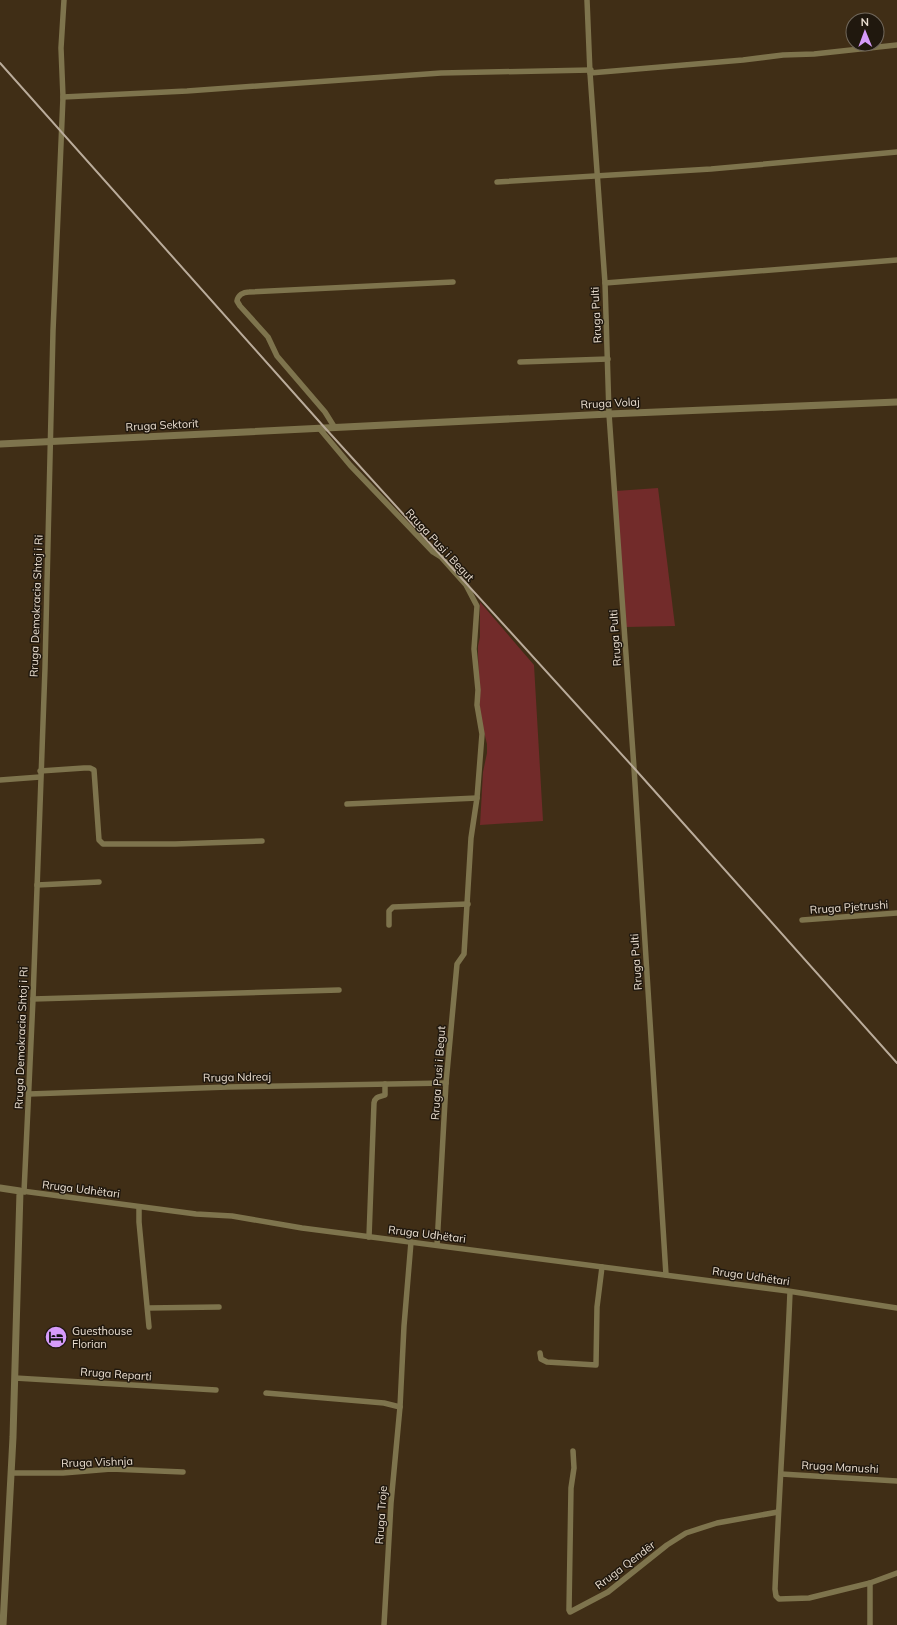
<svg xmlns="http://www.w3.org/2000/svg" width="897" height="1625" font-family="Mulish,sans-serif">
  <rect width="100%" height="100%" fill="#402e16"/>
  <g fill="#722b2a">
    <polygon points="658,488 675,626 626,627 616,491"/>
    <polygon points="480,602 534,665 543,821 480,825 483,772 487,753 487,744 480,716 478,653 478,646 480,637"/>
  </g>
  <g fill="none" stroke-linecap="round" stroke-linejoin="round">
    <g stroke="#7e744d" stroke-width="5.5">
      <polyline points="587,0 590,73 605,283 609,414 634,768 666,1275"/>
      <polyline points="590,73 743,60 783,55 814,54 897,45"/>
      <polyline points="63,97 187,91 441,73 591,70"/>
      <polyline points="497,182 711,169 897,152"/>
      <polyline points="605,283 897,260"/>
      <polyline points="520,362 608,359"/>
      <polyline points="319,428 350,465 433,552 441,557 466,585 477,606 474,649 478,690 477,705 482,734 477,798 471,838 464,954 457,964 446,1083 437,1245"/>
      <path d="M335,428L325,412L277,356L268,337L240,306L237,301C238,295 243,292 249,292L453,282"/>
      <polyline points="40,771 84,768 90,768 94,770 99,840 103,844 175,844 262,841"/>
      <polyline points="0,780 40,777"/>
      <polyline points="347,804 477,798"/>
      <polyline points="37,885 99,882"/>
      <polyline points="802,920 897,913"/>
      <polyline points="389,925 389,911 393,907 468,904"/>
      <polyline points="33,999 339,990"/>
      <polyline points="29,1094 228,1087 446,1083"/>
      <polyline points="22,1191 196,1214 232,1216 302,1228 788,1291 897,1308"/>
      <polyline points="24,1192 33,999 45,668 53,331 63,97 61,48 64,0"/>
      <polyline points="139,1207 139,1222 149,1327"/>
      <path d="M369,1237L374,1103C375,1096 380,1097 385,1095V1084"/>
      <path d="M790,1292C786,1391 779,1490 775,1589L776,1596L779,1599L809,1598L870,1583L897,1573"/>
      <polyline points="148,1308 219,1307"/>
      <polyline points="540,1353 541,1359 547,1362 596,1365 597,1307 602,1267"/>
      <polyline points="15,1378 216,1390"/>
      <polyline points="266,1393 384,1403 400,1407"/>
      <polyline points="573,1451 574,1468 571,1488 569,1610 570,1612 608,1592 667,1545 686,1533 717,1523 778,1512"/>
      <polyline points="12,1473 63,1473 111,1469 183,1472"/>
      <polyline points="781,1474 897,1481"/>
      <polyline points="384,1625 391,1503 400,1407 404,1326 411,1242"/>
      <polyline points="870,1625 870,1583"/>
    </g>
    <g stroke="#7e744d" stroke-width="7">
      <polyline points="0,444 609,414 897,402"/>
      <polyline points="0,1188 20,1191 13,1437 3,1625"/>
    </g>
    <polyline stroke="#baac9b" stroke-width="2" points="0,63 325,428 634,768 897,1063"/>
  </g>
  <defs>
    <g id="hotel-disc" transform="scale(1.15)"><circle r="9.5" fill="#d69bfa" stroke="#20180e"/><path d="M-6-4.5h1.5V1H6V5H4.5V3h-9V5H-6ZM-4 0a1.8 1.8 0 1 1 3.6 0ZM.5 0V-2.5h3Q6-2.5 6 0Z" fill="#111"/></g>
  </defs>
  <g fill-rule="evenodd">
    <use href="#hotel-disc" x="56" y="1337"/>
  </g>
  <g text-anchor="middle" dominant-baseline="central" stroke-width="3" stroke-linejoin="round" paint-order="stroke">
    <g font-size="11" fill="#ebdfd1" stroke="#20180e">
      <text transform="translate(596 315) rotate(-93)">Rruga Pulti</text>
      <text transform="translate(610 403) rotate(-3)">Rruga Volaj</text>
      <text transform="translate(162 425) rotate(-3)">Rruga Sektorit</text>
      <text transform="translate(440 545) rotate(47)">Rruga Pusi i Begut</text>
      <text transform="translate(36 606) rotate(-88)">Rruga Demokracia Shtoj i Ri</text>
      <text transform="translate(615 638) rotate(-94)">Rruga Pulti</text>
      <text transform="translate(849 907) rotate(-4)">Rruga Pjetrushi</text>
      <text transform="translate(636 962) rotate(-94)">Rruga Pulti</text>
      <text transform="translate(21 1038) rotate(-88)">Rruga Demokracia Shtoj i Ri</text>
      <text transform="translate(438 1073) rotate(-86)">Rruga Pusi i Begut</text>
      <text transform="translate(237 1077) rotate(-1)">Rruga Ndreaj</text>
      <text transform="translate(81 1189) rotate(7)">Rruga Udhëtari</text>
      <text transform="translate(427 1234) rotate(7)">Rruga Udhëtari</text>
      <text transform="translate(751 1276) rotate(8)">Rruga Udhëtari</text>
      <text transform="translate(116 1374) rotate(4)">Rruga Reparti</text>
      <text transform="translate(97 1462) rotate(-2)">Rruga Vishnja</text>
      <text transform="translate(840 1467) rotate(3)">Rruga Manushi</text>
      <text transform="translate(381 1515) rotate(-86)">Rruga Troje</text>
      <text transform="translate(625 1565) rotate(-37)">Rruga Qendër</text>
    </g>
    <g font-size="11" fill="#ebdfd1" stroke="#20180e" text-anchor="start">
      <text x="72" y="1331">Guesthouse<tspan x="72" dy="13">Florian</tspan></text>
    </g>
  </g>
  <g transform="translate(865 32) rotate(359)"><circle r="19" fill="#20180e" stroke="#71685c"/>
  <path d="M0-3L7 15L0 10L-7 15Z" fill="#d69bfa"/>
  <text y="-6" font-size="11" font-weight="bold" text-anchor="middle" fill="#ebdfd1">N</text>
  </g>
</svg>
